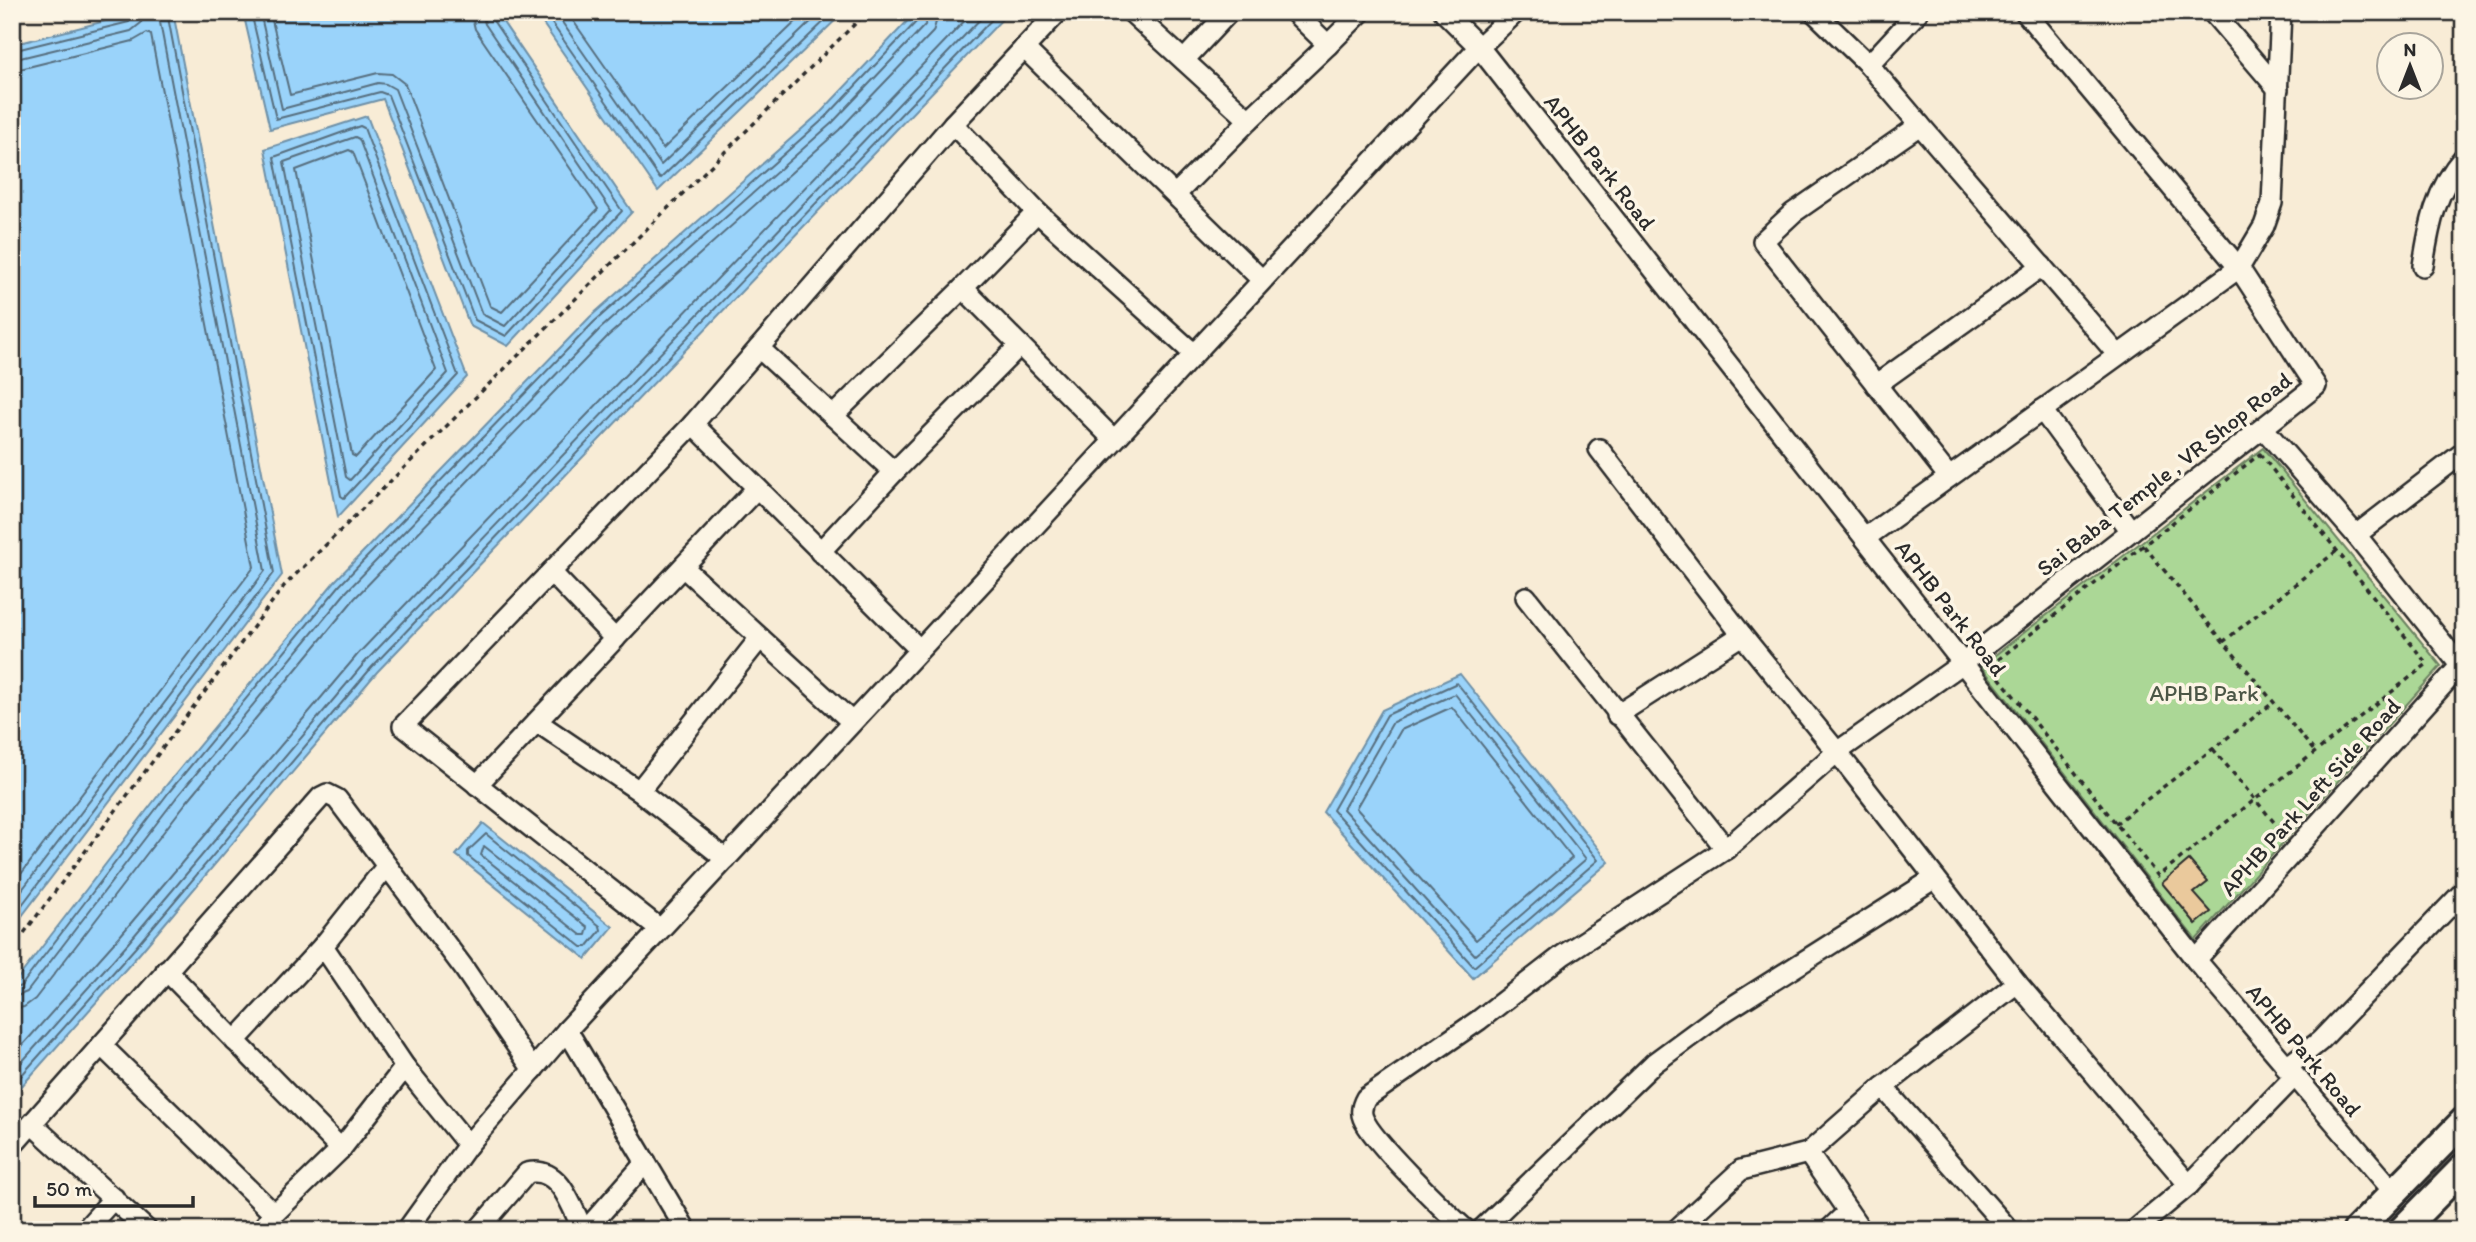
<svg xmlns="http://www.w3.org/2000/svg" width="2476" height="1242" font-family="Itim,sans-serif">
  <rect width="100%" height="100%" fill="#f8ecd6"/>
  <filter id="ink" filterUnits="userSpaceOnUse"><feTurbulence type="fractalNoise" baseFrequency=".0143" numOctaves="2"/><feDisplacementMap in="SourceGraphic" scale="14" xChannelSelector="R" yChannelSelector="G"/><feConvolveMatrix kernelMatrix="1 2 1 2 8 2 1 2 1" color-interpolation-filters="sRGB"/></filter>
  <g filter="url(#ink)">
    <polygon fill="#abd796" stroke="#6b8160" stroke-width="2" points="2263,448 2441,666 2196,940 1981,666"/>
    <g fill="#9ad3fa" stroke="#6e90a7" stroke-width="2">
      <polygon points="140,12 173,12 282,575 12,929 12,45"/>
      <polygon points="243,12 496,12 632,212 508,346 470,326 383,99 270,129"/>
      <polygon points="535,12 844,12 658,191"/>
      <polygon points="916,12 1009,12 377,672 140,953 12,1097 12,986 164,788 335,581 590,317 821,112"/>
      <polygon points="367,116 467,377 338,517 265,149"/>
      <polygon points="1460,674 1609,862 1473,978 1323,812 1382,710"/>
      <polygon points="483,823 613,927 586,959 456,855"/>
    </g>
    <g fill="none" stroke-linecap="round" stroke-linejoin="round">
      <g stroke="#576e7e" stroke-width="2">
        <polyline points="251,12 276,119 380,92 388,95 475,320 506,336 622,211 492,19 491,12"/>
        <polyline points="260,12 282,109 378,83 386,84 395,89 482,314 505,326 611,210 485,24 482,12"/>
        <polyline points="270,12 290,95 378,73 392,74 405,84 490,306 502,312 598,209 475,29 471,12"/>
        <polyline points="544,12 660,179 834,12"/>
        <polyline points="555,12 661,165 821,12"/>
        <polyline points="567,12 663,149 806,12"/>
        <polyline points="12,51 129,22 134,12"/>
        <polyline points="12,60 131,31 141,23 143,12"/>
        <polyline points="12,71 133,41 147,33 151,35 254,567 12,886"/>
        <polygon points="360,126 364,128 458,375 344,498 341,496 274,157"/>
        <polygon points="355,137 359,139 448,373 350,480 346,477 284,162"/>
        <polygon points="349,150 353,152 436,370 356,457 352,455 296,170"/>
        <polygon points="1457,683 1598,860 1474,967 1333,810 1387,715"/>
        <polygon points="1455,694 1586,859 1475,955 1343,809 1393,722"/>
        <polygon points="1452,707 1572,858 1476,940 1356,808 1401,730"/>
        <polygon points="486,834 600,926 601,930 587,947 582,947 468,856 468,851"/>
        <polygon points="484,846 588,927 586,935 581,935 481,855"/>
        <polyline points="12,903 265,571 158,12"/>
        <polyline points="12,918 274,573 167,12"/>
        <polyline points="12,989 21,986 169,792 340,585 594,322 826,117 918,20 920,12"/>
        <polyline points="12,998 27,992 176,798 347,591 600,329 832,123 925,25 929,12"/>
        <polyline points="12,1009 24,1007 35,999 185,804 355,598 608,336 839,130 933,32 939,12"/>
        <polyline points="12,1057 120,936 358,654 973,12"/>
        <polyline points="12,1073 128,943 366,661 987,12"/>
        <polyline points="12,1086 135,948 372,667 999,12"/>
      </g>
    </g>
    <polygon fill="#eac99c" stroke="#2b2b2b" stroke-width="2" points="2189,860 2208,882 2194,893 2211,912 2196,924 2162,883"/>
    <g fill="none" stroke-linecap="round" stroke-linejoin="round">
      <g stroke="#2b2b2b" stroke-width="24">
        <g id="street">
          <polyline points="1131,12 1249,120 1176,194"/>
          <polyline points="1294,12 1328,45 1361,12"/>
          <polyline points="1444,12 1479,47 2196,960 2394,1192"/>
          <polyline points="1814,12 1869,65 1920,125 1793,213 1763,241 1949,477"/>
          <polyline points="2212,12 2278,89"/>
          <polyline points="1024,48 1261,279"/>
          <polyline points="1184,60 1229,12"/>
          <polyline points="1869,65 1918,12"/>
          <polyline points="1249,120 1328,45"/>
          <polyline points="953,124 1037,212 1193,353"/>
          <polyline points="1920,125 2118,355"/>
          <path d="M2423,266C2429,225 2436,189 2464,157"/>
          <polyline points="963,288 1037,212"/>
          <polyline points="759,348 894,472 820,552"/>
          <polyline points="1876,385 2042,266"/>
          <polyline points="2042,410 2131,531"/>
          <polyline points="833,416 963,288 1113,439"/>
          <polyline points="693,424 919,649"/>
          <polyline points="2263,428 2356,535 2464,670"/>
          <polyline points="1599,449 1742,635 1617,715"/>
          <polyline points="894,472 1020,345"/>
          <polyline points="2356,535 2464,452"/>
          <polyline points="1865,538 2239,268 2025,12"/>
          <polyline points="683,567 852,722"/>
          <polyline points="551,572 615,639"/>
          <polyline points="1526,597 1726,849 1837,752 2017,983"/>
          <polyline points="1742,635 1837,752 1963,663 2316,386 2239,268 2264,226 2272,203 2281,12"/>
          <polyline points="537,722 639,791 726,859"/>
          <polyline points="477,785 757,488"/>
          <polyline points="639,791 760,638"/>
          <polyline points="660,929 403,726 693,424 953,124 1058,12"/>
          <polyline points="323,946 405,1067 468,1145"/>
          <polyline points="2196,960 2460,666"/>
          <polyline points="166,970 341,1149 405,1067"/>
          <polyline points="567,1030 686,1230"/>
          <polyline points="235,1041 323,946 386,867"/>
          <polyline points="102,1046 274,1214 341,1149"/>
          <polyline points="2286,1068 2320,1041 2464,891"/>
          <polyline points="1883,1087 2009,1230"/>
          <polyline points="33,1125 147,1230"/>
          <polyline points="12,1146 321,797 327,794 337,799 463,967 533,1070"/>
          <polyline points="85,1230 114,1198"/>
          <polyline points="261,1230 274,1214"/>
          <polyline points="407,1230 468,1145 567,1030 1479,47 1516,12"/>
          <path d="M478,1230L527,1173C560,1165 571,1206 583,1230"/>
          <polyline points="586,1230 646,1162"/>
          <path d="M1466,1230C1446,1212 1371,1140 1363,1118C1360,1111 1362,1105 1366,1098L1479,1020L1563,955L1726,849"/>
          <polyline points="1481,1230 1654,1063 1719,1015 1935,878"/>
          <polyline points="1676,1230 1741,1170 1808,1153"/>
          <polyline points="1829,1230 1848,1212"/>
          <polyline points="1861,1230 1808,1153 1883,1087 2017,983 2189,1185"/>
          <polyline points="2135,1230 2189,1185 2294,1077"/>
        </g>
      </g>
      <g stroke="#2b2b2b" stroke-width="32">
        <g id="secondary">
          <polyline points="2357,1230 2464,1121"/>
          <polyline points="2402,1230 2464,1167"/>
        </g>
      </g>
      <g stroke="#2b2b2b" stroke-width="3.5" stroke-dasharray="5 5" stroke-linecap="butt">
        <polygon points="2260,454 2427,664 2158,876 1990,666"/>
        <polyline points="2144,546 2315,752"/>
        <polyline points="2223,642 2339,549"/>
        <polyline points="2213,749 2283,833"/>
        <polyline points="2115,824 2274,702"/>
        <polyline points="12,949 284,586 867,12"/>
      </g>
      <use href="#street" stroke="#fcf5e5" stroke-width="19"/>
      <use href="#secondary" stroke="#fcf5e5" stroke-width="26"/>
    </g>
  </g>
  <g text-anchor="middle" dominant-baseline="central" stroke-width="7" stroke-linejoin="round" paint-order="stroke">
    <g font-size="23" fill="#2b2b2b" stroke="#fcf5e5">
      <text transform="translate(1600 162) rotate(52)">APHB Park Road</text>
      <text transform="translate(2164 474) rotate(-38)">Sai Baba Temple , VR Shop Road</text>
      <text transform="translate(1951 608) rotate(52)">APHB Park Road</text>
      <text transform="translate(2310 797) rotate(-48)">APHB Park Left Side Road</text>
      <text transform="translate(2304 1050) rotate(50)">APHB Park Road</text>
    </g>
    <g font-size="23" fill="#4b5646" stroke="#fcf5e5">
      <text x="2204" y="693">APHB Park</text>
    </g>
  </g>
  <rect width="2476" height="1242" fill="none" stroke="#fcf5e5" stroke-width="42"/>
  <rect x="21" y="21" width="2434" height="1200" fill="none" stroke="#2b2b2b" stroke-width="2.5" filter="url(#ink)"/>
  <g transform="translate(2410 66)"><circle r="33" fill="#fcf5e5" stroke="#a8a49b" stroke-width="2"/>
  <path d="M0-5L12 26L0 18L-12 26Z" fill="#2b2b2b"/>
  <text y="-10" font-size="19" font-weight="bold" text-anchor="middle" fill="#2b2b2b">N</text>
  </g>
  <path d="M35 1196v10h158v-10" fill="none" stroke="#2b2b2b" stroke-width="3.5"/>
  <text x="46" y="1196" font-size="21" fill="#2b2b2b" stroke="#fcf5e5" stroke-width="5" paint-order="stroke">50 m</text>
</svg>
